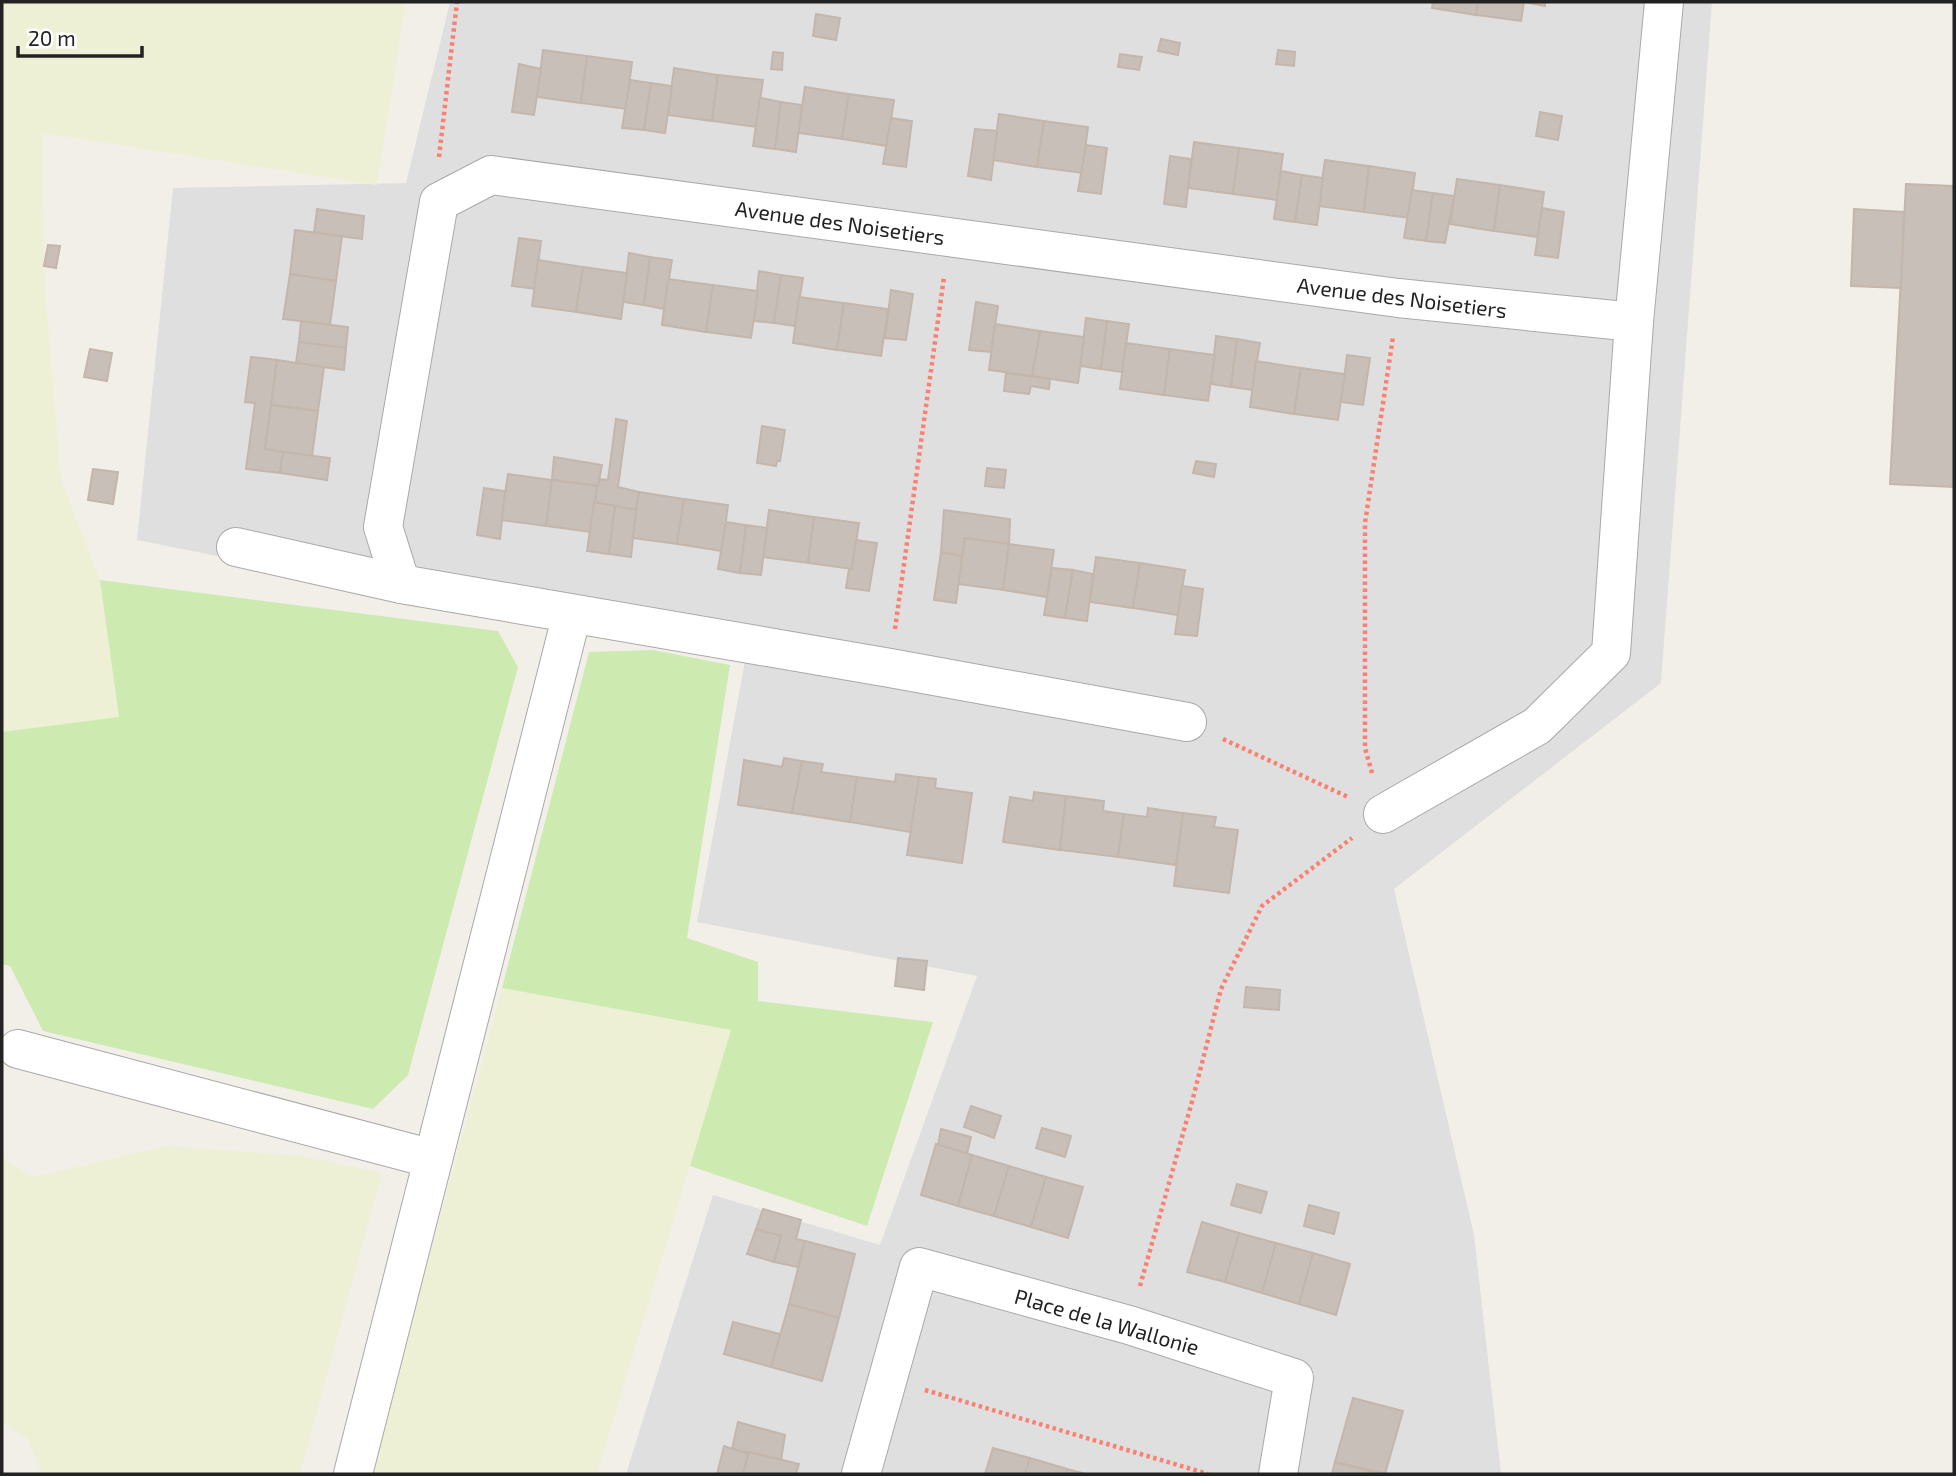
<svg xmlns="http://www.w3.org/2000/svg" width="1956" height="1476" font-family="'Exo 2',sans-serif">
  <rect width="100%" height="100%" fill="#f2efe9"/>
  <polygon fill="#e0dfdf" points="450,2 1712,2 1661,683 1394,889 1474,1235 1501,1474 626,1474 713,1195 880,1245 977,976 697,922 745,661 137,540 173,188 406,183"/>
  <g fill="#eef0d5">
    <polygon points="2,2 406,2 377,185 42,133 45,287 61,479 100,580 119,718 2,732"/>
    <polygon points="502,988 731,1030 597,1474 371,1474"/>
    <polygon points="166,1146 302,1156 382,1173 300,1474 42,1474 27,1438 2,1423 2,1158 34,1177"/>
  </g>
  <g fill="#cdebb0">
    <polygon points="100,580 498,631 518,667 408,1075 373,1109 43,1031 10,966 2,964 2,732 119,717"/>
    <polygon points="653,650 730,665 687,938 758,962 758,1001 933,1022 867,1226 690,1166 731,1030 502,988 589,652"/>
  </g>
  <g fill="#c7bfb8" stroke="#c4b6ab" stroke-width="2">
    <polygon points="1433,2 1478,2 1476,15 1432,8"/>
    <polygon points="1478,2 1524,2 1521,21 1476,15"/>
    <polygon points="1524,2 1545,2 1545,6"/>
    <polygon points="816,14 840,18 836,40 813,36"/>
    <polygon points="1161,39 1180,43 1178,55 1158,51"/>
    <polygon points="543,50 587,56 581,103 537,97"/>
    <polygon points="1278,50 1295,52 1294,66 1276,64"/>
    <polygon points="773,52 783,53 782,70 771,69"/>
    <polygon points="1120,54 1142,57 1139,70 1118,67"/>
    <polygon points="587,56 632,62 626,109 581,103"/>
    <polygon points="519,64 541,69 534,115 512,112"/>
    <polygon points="674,68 718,75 712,121 668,115"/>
    <polygon points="718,75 763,80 756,127 712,121"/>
    <polygon points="630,80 651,83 644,130 622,128"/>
    <polygon points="651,83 672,86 665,133 644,130"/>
    <polygon points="805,87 849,94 842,139 798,133"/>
    <polygon points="849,94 894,100 887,146 842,139"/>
    <polygon points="760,98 781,102 775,149 753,146"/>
    <polygon points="781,102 802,105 796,152 775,149"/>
    <polygon points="1540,112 1562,116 1558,140 1536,136"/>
    <polygon points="999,114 1044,121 1037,167 993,160"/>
    <polygon points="891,118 912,121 906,167 883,164"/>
    <polygon points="1044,121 1088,127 1082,173 1037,167"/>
    <polygon points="975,129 997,131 991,180 968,176"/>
    <polygon points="1194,142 1239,148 1233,194 1188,188"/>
    <polygon points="1086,145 1107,148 1101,194 1078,191"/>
    <polygon points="1239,148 1283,154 1277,200 1233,194"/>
    <polygon points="1170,156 1191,159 1186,207 1164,204"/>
    <polygon points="1325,160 1369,166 1364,212 1318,206"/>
    <polygon points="1369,166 1415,173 1409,218 1364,212"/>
    <polygon points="1281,171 1302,175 1295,222 1274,219"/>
    <polygon points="1302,175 1323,178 1317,225 1295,222"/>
    <polygon points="1457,179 1500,185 1494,231 1450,224"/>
    <polygon points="1906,184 1954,186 1954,487 1890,484"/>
    <polygon points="1500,185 1544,192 1538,237 1494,231"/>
    <polygon points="1412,190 1433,193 1426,241 1404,238"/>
    <polygon points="1433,193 1454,196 1445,243 1426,241"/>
    <polygon points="1542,208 1564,212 1558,258 1535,255"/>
    <polygon points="317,209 364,216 362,239 314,233"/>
    <polygon points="1854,209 1904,212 1901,288 1851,286"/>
    <polygon points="295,230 342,236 336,281 290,274"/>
    <polygon points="519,238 541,241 535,289 512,286"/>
    <polygon points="48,245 60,246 56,268 44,266"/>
    <polygon points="629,253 650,257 644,305 623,302"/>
    <polygon points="650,257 672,260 664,309 644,305"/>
    <polygon points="538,260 583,267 576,312 532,306"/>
    <polygon points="583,267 627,273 621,319 576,312"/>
    <polygon points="759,271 781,275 774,323 754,321"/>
    <polygon points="290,274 336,281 330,325 283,319"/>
    <polygon points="781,275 803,278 795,326 774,323"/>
    <polygon points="668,279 713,285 706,332 662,325"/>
    <polygon points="713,285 758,291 751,338 706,332"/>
    <polygon points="891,290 913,294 906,340 885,338"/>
    <polygon points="799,297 844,303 837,350 793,343"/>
    <polygon points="976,302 998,306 991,352 969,350"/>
    <polygon points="844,303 888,309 881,356 837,350"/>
    <polygon points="1086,318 1107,321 1101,369 1080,366"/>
    <polygon points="301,321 348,327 346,348 299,342"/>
    <polygon points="1107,321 1129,324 1122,372 1101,369"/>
    <polygon points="995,324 1040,331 1032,376 989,370"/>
    <polygon points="1040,331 1084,337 1078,383 1032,376"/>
    <polygon points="1216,336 1237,339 1231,387 1211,384"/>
    <polygon points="1237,339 1260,343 1252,390 1231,387"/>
    <polygon points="299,342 346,348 344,370 296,363"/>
    <polygon points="1126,343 1170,349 1164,395 1120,389"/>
    <polygon points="90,349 112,353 107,381 84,377"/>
    <polygon points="1170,349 1215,355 1208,401 1164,395"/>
    <polygon points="1347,355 1370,358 1363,405 1341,402"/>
    <polygon points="251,357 277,360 265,449 283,452 280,473 246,469 255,403 245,402"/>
    <polygon points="277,360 324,367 318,411 271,405"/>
    <polygon points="1256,361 1301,368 1294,414 1250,407"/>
    <polygon points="1301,368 1345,374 1338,420 1294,414"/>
    <polygon points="1006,373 1050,379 1049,389 1031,386 1029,394 1004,391"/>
    <polygon points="271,405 318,411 312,456 265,449"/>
    <polygon points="616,419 627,421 618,487 639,492 636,510 594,502 599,479 608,480"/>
    <polygon points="762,426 785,430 780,461 777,461 776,466 757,463"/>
    <polygon points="283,452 330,458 327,480 280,473"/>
    <polygon points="554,457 602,465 598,486 552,480"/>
    <polygon points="1196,461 1216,464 1214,477 1193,473"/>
    <polygon points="987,468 1006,470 1004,488 985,486"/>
    <polygon points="93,469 118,472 113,504 88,500"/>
    <polygon points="508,474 552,480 546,526 501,520"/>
    <polygon points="552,480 597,486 590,532 546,526"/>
    <polygon points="484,488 505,491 500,539 477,535"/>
    <polygon points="639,492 684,499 677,544 632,538"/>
    <polygon points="684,499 728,505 722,551 677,544"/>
    <polygon points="594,502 615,506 609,554 587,551"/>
    <polygon points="615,506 636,510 631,557 609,554"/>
    <polygon points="769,510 814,517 808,563 763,557"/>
    <polygon points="944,510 1010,519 1009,544 965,538 962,556 941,552"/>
    <polygon points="814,517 859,523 852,569 808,563"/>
    <polygon points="726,522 746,525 740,573 718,569"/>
    <polygon points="746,525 767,528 761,575 740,573"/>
    <polygon points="965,538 1009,544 1003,590 958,584"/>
    <polygon points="856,540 877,543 869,591 846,588 849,569 852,569"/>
    <polygon points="1009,544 1054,550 1047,597 1003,590"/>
    <polygon points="941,552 962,556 956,603 934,600"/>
    <polygon points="1096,557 1140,563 1133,608 1090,602"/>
    <polygon points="1140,563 1185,570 1178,615 1133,608"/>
    <polygon points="1052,568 1073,570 1065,618 1044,615"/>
    <polygon points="1073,570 1093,574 1087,621 1065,618"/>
    <polygon points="1182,586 1203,589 1197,636 1175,634"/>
    <polygon points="784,758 802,761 792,813 738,805 744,760 782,767"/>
    <polygon points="802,761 823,764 821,772 857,777 850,822 792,813"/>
    <polygon points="896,774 919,777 911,832 850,822 857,777 895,782"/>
    <polygon points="919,777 936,779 935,788 972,793 962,863 907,855"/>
    <polygon points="1034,792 1066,796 1060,850 1003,842 1010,797 1033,801"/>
    <polygon points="1066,796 1104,801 1103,811 1124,814 1118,857 1060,850"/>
    <polygon points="1148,808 1183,813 1176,865 1118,857 1124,814 1147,817"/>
    <polygon points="1183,813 1216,817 1214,827 1238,830 1229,893 1174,886"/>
    <polygon points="898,958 927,961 924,990 895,986"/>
    <polygon points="1246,987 1280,990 1279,1010 1244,1007"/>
    <polygon points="971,1106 1001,1116 994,1138 964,1127"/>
    <polygon points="1042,1128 1071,1136 1065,1157 1036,1148"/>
    <polygon points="941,1129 971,1137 967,1154 938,1145"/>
    <polygon points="936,1144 972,1155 958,1206 921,1195"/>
    <polygon points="972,1155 1009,1166 994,1216 958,1206"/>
    <polygon points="1009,1166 1046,1177 1031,1227 994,1216"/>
    <polygon points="1046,1177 1083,1187 1068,1238 1031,1227"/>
    <polygon points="1237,1184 1267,1192 1261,1213 1231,1205"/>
    <polygon points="1309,1205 1339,1213 1334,1234 1304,1226"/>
    <polygon points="763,1209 801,1220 796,1239 805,1241 798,1267 774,1262 781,1236 756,1229"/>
    <polygon points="1202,1222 1239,1233 1225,1282 1187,1272"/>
    <polygon points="756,1229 781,1236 774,1262 747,1254"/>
    <polygon points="1239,1233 1276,1243 1262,1293 1225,1282"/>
    <polygon points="805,1241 855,1254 839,1318 789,1304"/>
    <polygon points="1276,1243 1313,1253 1299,1304 1262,1293"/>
    <polygon points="1313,1253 1350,1264 1336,1315 1299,1304"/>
    <polygon points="789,1304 839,1318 822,1381 771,1367"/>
    <polygon points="733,1322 780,1334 771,1367 724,1354"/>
    <polygon points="1353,1398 1403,1411 1385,1474 1335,1462"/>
    <polygon points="738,1422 785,1435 781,1460 732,1449"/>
    <polygon points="724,1446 748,1454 743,1474 717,1474"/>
    <polygon points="993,1448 1030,1458 1025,1474 985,1474"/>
    <polygon points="749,1452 799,1464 796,1474 743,1474"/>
    <polygon points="1030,1458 1067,1469 1065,1474 1025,1474"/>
    <polygon points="1335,1462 1381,1474 1332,1474"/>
    <polygon points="1067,1469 1086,1474 1065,1474"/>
  </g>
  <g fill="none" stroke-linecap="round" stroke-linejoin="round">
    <g stroke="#a9a9a9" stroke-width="40">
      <g id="minor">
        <polyline points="236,547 401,584"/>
        <polyline points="1187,722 890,668 401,584 383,527 439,202 491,175 1398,298 1634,322"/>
        <polyline points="1383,814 1537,726 1611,653 1634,322 1664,2"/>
        <polyline points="18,1049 433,1159"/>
        <polyline points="353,1474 572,614"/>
        <polyline points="861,1474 919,1267 1129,1325 1294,1378 1278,1474"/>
      </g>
    </g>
    <g stroke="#fa8072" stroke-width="4.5" stroke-dasharray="3.5 3.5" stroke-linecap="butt">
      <polyline points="439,157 457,2"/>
      <polyline points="895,629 944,277"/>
      <polyline points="1223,739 1348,797"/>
      <polyline points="1372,773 1365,748 1365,523 1393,337"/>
      <polyline points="1140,1286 1193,1098 1221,989 1262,906 1352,838"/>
      <polyline points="925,1390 1208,1474"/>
    </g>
    <use href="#minor" stroke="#fff" stroke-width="38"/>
  </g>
  <g text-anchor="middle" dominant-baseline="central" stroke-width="5" stroke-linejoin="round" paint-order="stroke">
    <g font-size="21" fill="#222" stroke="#fff">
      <text transform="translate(840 222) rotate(8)">Avenue des Noisetiers</text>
      <text transform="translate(1402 297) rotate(7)">Avenue des Noisetiers</text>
      <text transform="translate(1107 1321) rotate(16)">Place de la Wallonie</text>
    </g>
  </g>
  <rect width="1956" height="1476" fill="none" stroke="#222222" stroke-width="7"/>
  <path d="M18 46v10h124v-10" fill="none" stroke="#222222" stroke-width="3.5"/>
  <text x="28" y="46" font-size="21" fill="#222222" stroke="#ffffff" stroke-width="5" paint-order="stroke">20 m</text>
</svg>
